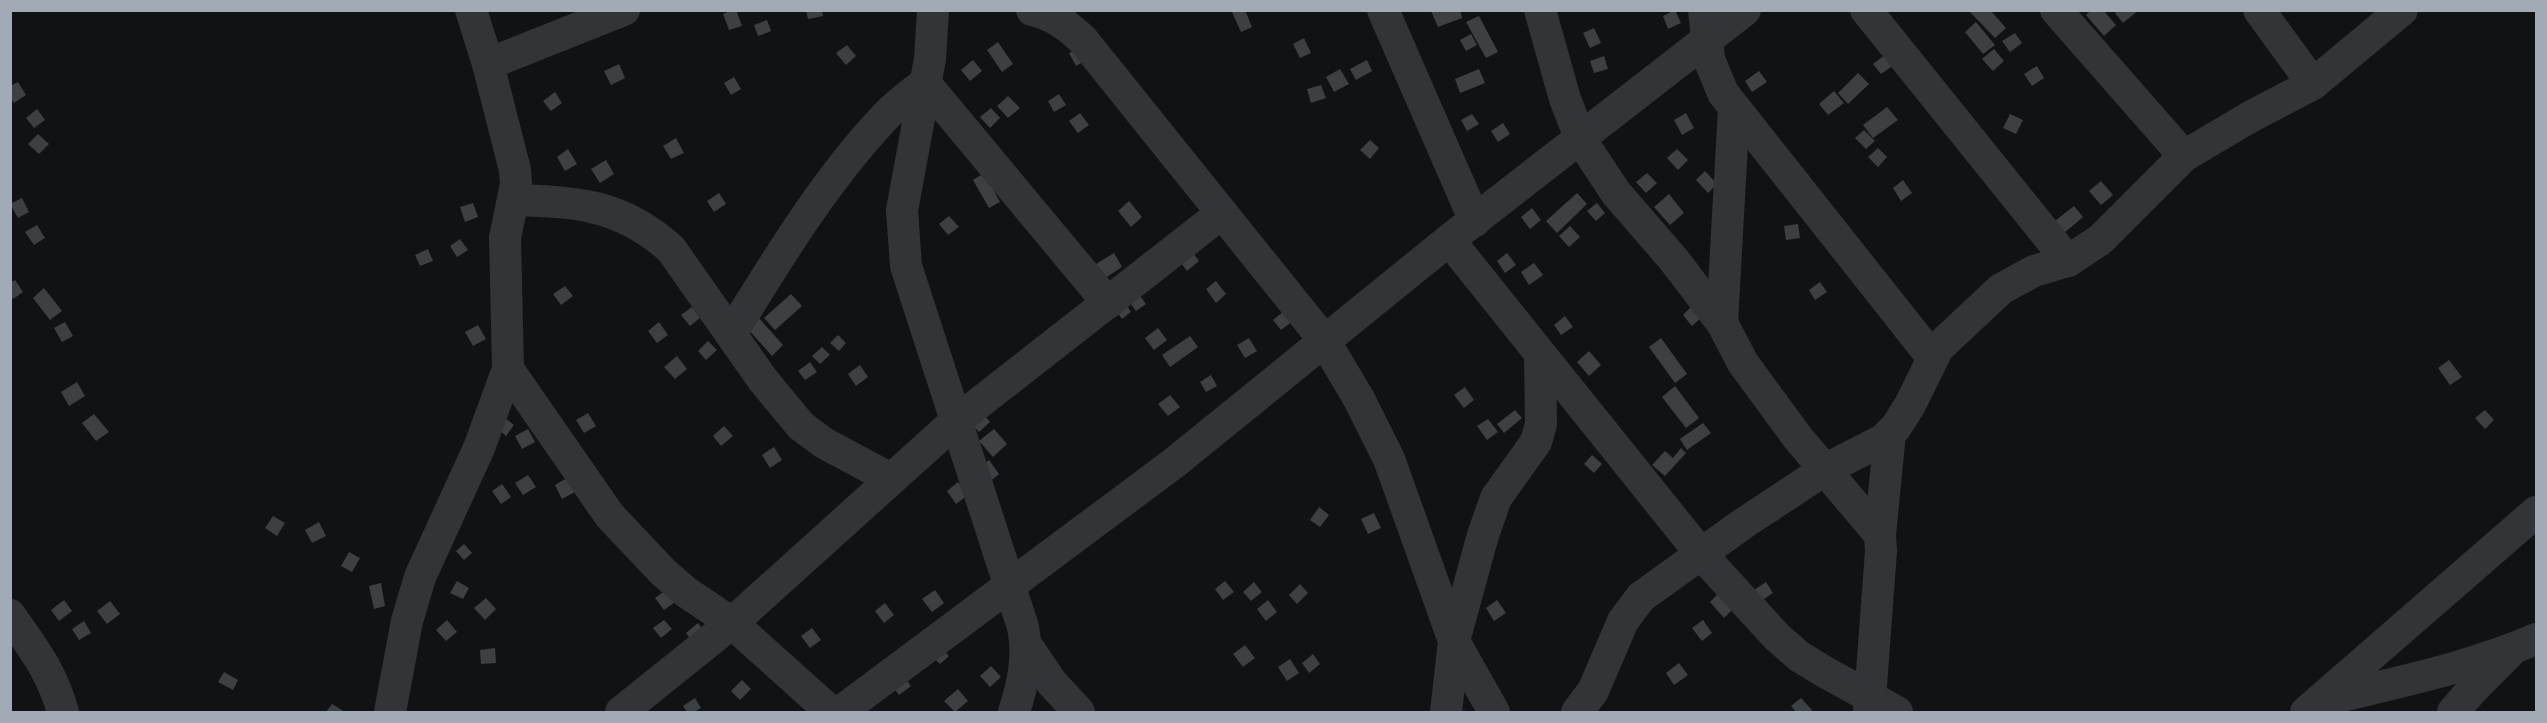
<svg xmlns="http://www.w3.org/2000/svg" width="2547" height="723" font-family="Karla,sans-serif">
  <rect width="100%" height="100%" fill="#111213"/>
  <g fill="#3d4043">
    <polygon points="732,10 736,10 742,26 729,30 723,14"/>
    <polygon points="806,10 822,10 823,16 808,19"/>
    <polygon points="1231,10 1245,10 1252,27 1241,32"/>
    <polygon points="1460,10 1462,18 1438,27 1431,11"/>
    <polygon points="1675,10 1681,23 1668,29 1663,16"/>
    <polygon points="1968,10 1990,10 2006,28 1995,38"/>
    <polygon points="2091,10 2103,10 2116,25 2104,36 2086,15"/>
    <polygon points="2119,10 2139,10 2123,23 2115,13"/>
    <polygon points="1479,16 1498,52 1486,58 1466,22"/>
    <polygon points="767,20 771,31 758,36 754,25"/>
    <polygon points="1976,22 1995,45 1983,54 1965,32"/>
    <polygon points="1594,28 1601,43 1590,48 1583,33"/>
    <polygon points="2015,33 2022,43 2010,52 2002,41"/>
    <polygon points="1471,34 1477,45 1466,51 1460,40"/>
    <polygon points="1304,38 1311,53 1300,58 1293,44"/>
    <polygon points="998,42 1013,64 1002,72 987,50"/>
    <polygon points="847,45 856,56 846,65 836,53"/>
    <polygon points="1082,47 1088,59 1076,66 1069,53"/>
    <polygon points="1994,49 2004,61 1993,71 1982,59"/>
    <polygon points="1886,54 1894,65 1881,74 1873,64"/>
    <polygon points="1604,56 1608,69 1594,73 1590,61"/>
    <polygon points="973,60 982,71 970,81 961,70"/>
    <polygon points="1367,60 1372,71 1356,80 1350,69"/>
    <polygon points="619,64 625,78 611,85 604,71"/>
    <polygon points="2037,66 2044,78 2032,86 2024,74"/>
    <polygon points="1340,69 1349,84 1334,92 1326,77"/>
    <polygon points="1479,69 1485,83 1460,93 1455,79"/>
    <polygon points="1759,71 1767,82 1752,92 1745,81"/>
    <polygon points="1858,73 1869,84 1848,104 1838,93"/>
    <polygon points="734,77 741,89 731,95 724,83"/>
    <polygon points="18,82 26,95 14,103 10,97 10,86"/>
    <polygon points="1321,85 1326,98 1311,103 1307,89"/>
    <polygon points="1834,91 1844,103 1828,115 1819,104"/>
    <polygon points="555,92 562,103 551,111 543,101"/>
    <polygon points="1059,94 1066,105 1054,112 1048,101"/>
    <polygon points="1008,96 1020,108 1008,118 997,106"/>
    <polygon points="1887,107 1898,120 1873,138 1863,125"/>
    <polygon points="991,108 1000,118 990,128 980,117"/>
    <polygon points="37,109 45,120 34,128 26,118"/>
    <polygon points="1080,113 1089,125 1078,133 1069,121"/>
    <polygon points="1686,113 1694,128 1682,135 1674,120"/>
    <polygon points="1472,114 1479,124 1467,131 1461,120"/>
    <polygon points="2010,114 2023,120 2016,134 2003,128"/>
    <polygon points="1503,123 1510,134 1498,142 1491,131"/>
    <polygon points="1864,130 1875,141 1866,149 1855,138"/>
    <polygon points="38,134 49,144 39,154 28,144"/>
    <polygon points="676,138 684,153 671,159 663,146"/>
    <polygon points="1370,140 1379,148 1370,159 1360,150"/>
    <polygon points="1878,148 1887,157 1878,167 1868,157"/>
    <polygon points="568,149 577,164 565,171 557,157"/>
    <polygon points="1677,149 1688,160 1678,170 1667,158"/>
    <polygon points="606,160 614,174 600,183 591,169"/>
    <polygon points="1705,171 1717,184 1708,193 1696,180"/>
    <polygon points="984,173 1000,202 989,208 973,180"/>
    <polygon points="1647,173 1657,183 1646,193 1636,182"/>
    <polygon points="1903,180 1912,193 1901,201 1893,188"/>
    <polygon points="2101,181 2113,195 2101,205 2089,191"/>
    <polygon points="719,193 726,204 714,212 707,201"/>
    <polygon points="1577,193 1587,204 1557,233 1546,221"/>
    <polygon points="1669,194 1684,213 1670,225 1654,207"/>
    <polygon points="22,198 29,212 18,218 10,204"/>
    <polygon points="1129,201 1142,217 1131,227 1118,211"/>
    <polygon points="473,203 478,217 465,222 460,207"/>
    <polygon points="1597,203 1605,213 1596,221 1587,211"/>
    <polygon points="2074,206 2083,217 2064,233 2055,221"/>
    <polygon points="1532,208 1541,220 1530,229 1521,217"/>
    <polygon points="949,216 959,227 948,235 939,224"/>
    <polygon points="1798,224 1800,238 1786,240 1784,226"/>
    <polygon points="37,225 45,238 34,245 25,232"/>
    <polygon points="1570,226 1580,237 1569,247 1559,236"/>
    <polygon points="460,239 468,250 457,257 450,246"/>
    <polygon points="428,249 433,261 420,266 415,255"/>
    <polygon points="1190,249 1199,261 1187,271 1178,259"/>
    <polygon points="1114,253 1122,267 1105,278 1096,264"/>
    <polygon points="1507,253 1516,265 1505,273 1497,261"/>
    <polygon points="1534,263 1543,275 1529,285 1521,272"/>
    <polygon points="15,280 23,292 13,299 10,296 10,283"/>
    <polygon points="1216,281 1226,294 1216,303 1206,289"/>
    <polygon points="1820,282 1827,292 1815,300 1809,290"/>
    <polygon points="565,286 573,296 561,305 553,294"/>
    <polygon points="44,288 62,311 50,320 33,298"/>
    <polygon points="1135,289 1146,304 1136,311 1125,296"/>
    <polygon points="791,294 802,306 775,330 764,318"/>
    <polygon points="1122,298 1131,312 1122,319 1112,305"/>
    <polygon points="1692,306 1702,317 1692,326 1683,315"/>
    <polygon points="692,307 700,318 690,326 681,315"/>
    <polygon points="1284,311 1293,321 1281,330 1273,320"/>
    <polygon points="1565,316 1573,327 1561,335 1554,325"/>
    <polygon points="759,318 783,345 772,356 747,328"/>
    <polygon points="65,322 73,336 62,342 54,328"/>
    <polygon points="659,322 668,335 657,343 648,331"/>
    <polygon points="478,325 486,339 473,346 465,332"/>
    <polygon points="1158,328 1167,340 1154,350 1145,338"/>
    <polygon points="838,335 846,343 839,351 830,343"/>
    <polygon points="1190,336 1198,347 1170,367 1162,355"/>
    <polygon points="1249,338 1257,351 1245,358 1237,345"/>
    <polygon points="1661,338 1687,374 1675,383 1649,347"/>
    <polygon points="708,341 717,350 706,360 698,351"/>
    <polygon points="822,347 830,355 820,364 812,356"/>
    <polygon points="1589,351 1601,365 1589,376 1577,362"/>
    <polygon points="677,356 687,369 675,379 664,367"/>
    <polygon points="2449,360 2462,377 2450,385 2438,368"/>
    <polygon points="810,362 817,372 805,380 798,371"/>
    <polygon points="860,365 868,377 856,386 848,374"/>
    <polygon points="1211,375 1217,386 1206,392 1200,382"/>
    <polygon points="77,382 85,396 69,406 61,392"/>
    <polygon points="1675,386 1699,418 1686,428 1662,397"/>
    <polygon points="1465,387 1474,400 1464,408 1454,395"/>
    <polygon points="1170,395 1180,407 1168,416 1158,404"/>
    <polygon points="1515,410 1522,418 1504,433 1497,424"/>
    <polygon points="2485,410 2494,420 2485,429 2475,418"/>
    <polygon points="981,411 990,422 979,432 969,421"/>
    <polygon points="588,413 596,426 584,433 576,420"/>
    <polygon points="94,414 109,432 96,441 82,423"/>
    <polygon points="505,418 514,425 506,436 497,428"/>
    <polygon points="1488,419 1498,432 1487,440 1477,426"/>
    <polygon points="1703,423 1711,433 1687,450 1680,439"/>
    <polygon points="724,426 733,436 721,446 713,436"/>
    <polygon points="528,429 535,442 522,449 515,436"/>
    <polygon points="994,429 1007,444 993,457 979,441"/>
    <polygon points="774,447 782,460 770,468 762,455"/>
    <polygon points="1681,448 1686,453 1665,476 1652,465 1665,451 1673,458"/>
    <polygon points="1592,455 1602,464 1594,473 1584,464"/>
    <polygon points="989,460 999,474 977,492 966,478"/>
    <polygon points="528,475 536,487 523,495 515,483"/>
    <polygon points="567,478 575,492 562,499 555,485"/>
    <polygon points="958,482 968,495 956,504 947,491"/>
    <polygon points="502,484 511,497 501,504 492,491"/>
    <polygon points="1319,507 1329,515 1320,527 1310,520"/>
    <polygon points="1374,513 1381,528 1368,534 1361,519"/>
    <polygon points="273,516 285,523 277,536 265,528"/>
    <polygon points="319,522 326,536 312,543 305,530"/>
    <polygon points="464,544 472,553 464,560 456,551"/>
    <polygon points="349,552 360,558 352,572 341,566"/>
    <polygon points="457,581 469,588 463,599 450,593"/>
    <polygon points="1225,581 1234,592 1223,600 1215,589"/>
    <polygon points="1254,582 1262,592 1251,601 1243,592"/>
    <polygon points="1766,582 1773,593 1761,601 1754,590"/>
    <polygon points="381,583 385,606 374,609 369,586"/>
    <polygon points="1300,584 1308,593 1297,604 1289,595"/>
    <polygon points="666,590 675,602 664,610 655,598"/>
    <polygon points="935,590 944,603 932,612 922,599"/>
    <polygon points="1719,593 1733,609 1724,618 1710,602"/>
    <polygon points="486,598 496,609 485,620 474,608"/>
    <polygon points="64,600 72,611 59,621 51,610"/>
    <polygon points="1268,600 1277,612 1266,621 1257,609"/>
    <polygon points="1497,600 1506,613 1494,621 1486,608"/>
    <polygon points="110,601 120,614 107,624 97,611"/>
    <polygon points="885,603 894,615 884,623 875,611"/>
    <polygon points="447,620 457,632 446,641 436,630"/>
    <polygon points="664,620 672,629 661,638 653,628"/>
    <polygon points="1703,620 1712,633 1702,641 1692,628"/>
    <polygon points="84,621 91,633 79,640 72,629"/>
    <polygon points="698,623 707,635 695,645 686,633"/>
    <polygon points="812,628 821,640 810,648 801,636"/>
    <polygon points="936,644 949,656 940,664 928,653"/>
    <polygon points="1245,645 1255,658 1243,667 1233,654"/>
    <polygon points="495,648 496,663 481,664 480,650"/>
    <polygon points="1313,654 1320,664 1309,673 1302,663"/>
    <polygon points="1290,659 1299,673 1287,681 1278,667"/>
    <polygon points="1679,663 1688,675 1674,685 1666,673"/>
    <polygon points="991,666 1001,677 990,687 980,676"/>
    <polygon points="224,672 238,680 233,690 218,682"/>
    <polygon points="903,675 911,686 899,695 891,684"/>
    <polygon points="742,680 751,689 740,700 731,691"/>
    <polygon points="958,689 968,701 955,712 944,701"/>
    <polygon points="695,698 701,708 694,712 687,712 683,706"/>
    <polygon points="1801,698 1812,710 1809,712 1796,712 1791,706"/>
    <polygon points="332,704 345,712 326,712"/>
  </g>
  <g fill="none" stroke-linecap="round" stroke-linejoin="round">
    <g stroke="#323438" stroke-width="32">
      <path d="M933,10L930,59L902,210L906,266L1023,627C1029,657 1023,684 1014,712"/>
      <path d="M1032,10C1053,15 1067,25 1083,40L1324,340L1359,399L1389,459L1454,641L1494,712"/>
      <polyline points="1383,10 1475,221"/>
      <polyline points="1540,10 1565,99 1581,140 1616,193 1674,260 1722,323 1743,363 1798,438 1880,535"/>
      <polyline points="1704,10 1709,59 1723,93 1932,357"/>
      <polyline points="1866,10 2068,261"/>
      <polyline points="2056,10 2184,156"/>
      <polyline points="2259,10 2313,84"/>
      <polyline points="488,64 624,10"/>
      <path d="M513,200C577,202 621,204 671,249L763,380L801,426L824,443L891,479"/>
      <polyline points="1449,240 1701,554 1777,637 1800,657 1825,672 1897,712"/>
      <polyline points="1722,323 1734,108"/>
      <path d="M731,334C777,260 823,183 883,119C895,105 911,94 925,83L1108,303"/>
      <polyline points="508,369 610,516 663,572 686,592 732,623 831,712"/>
      <path d="M10,615C34,650 51,670 63,712"/>
      <polyline points="1027,646 1052,683 1079,712"/>
      <path d="M2326,700C2396,682 2470,668 2536,639"/>
      <polyline points="390,712 407,621 420,577 479,448 508,369 505,238 516,184 515,170 488,64 471,10"/>
      <polyline points="621,712 732,623 956,421 1222,213"/>
      <polyline points="840,712 1174,463 1449,240 1745,10"/>
      <polyline points="1446,712 1454,641 1483,535 1496,498 1536,442 1541,424 1540,354"/>
      <polyline points="1577,712 1593,691 1623,621 1641,597 1744,523 1826,469 1883,440 1896,427 1910,405 1938,348 2001,289 2034,271 2068,261 2100,240 2184,156 2250,117 2313,84 2402,10"/>
      <polyline points="1869,712 1881,551 1880,535 1890,433"/>
      <polyline points="2306,712 2536,512"/>
      <polyline points="2453,712 2471,691 2510,652"/>
    </g>
  </g>
  <rect width="2547" height="723" fill="none" stroke="#a2abb5" stroke-width="24"/>
</svg>
